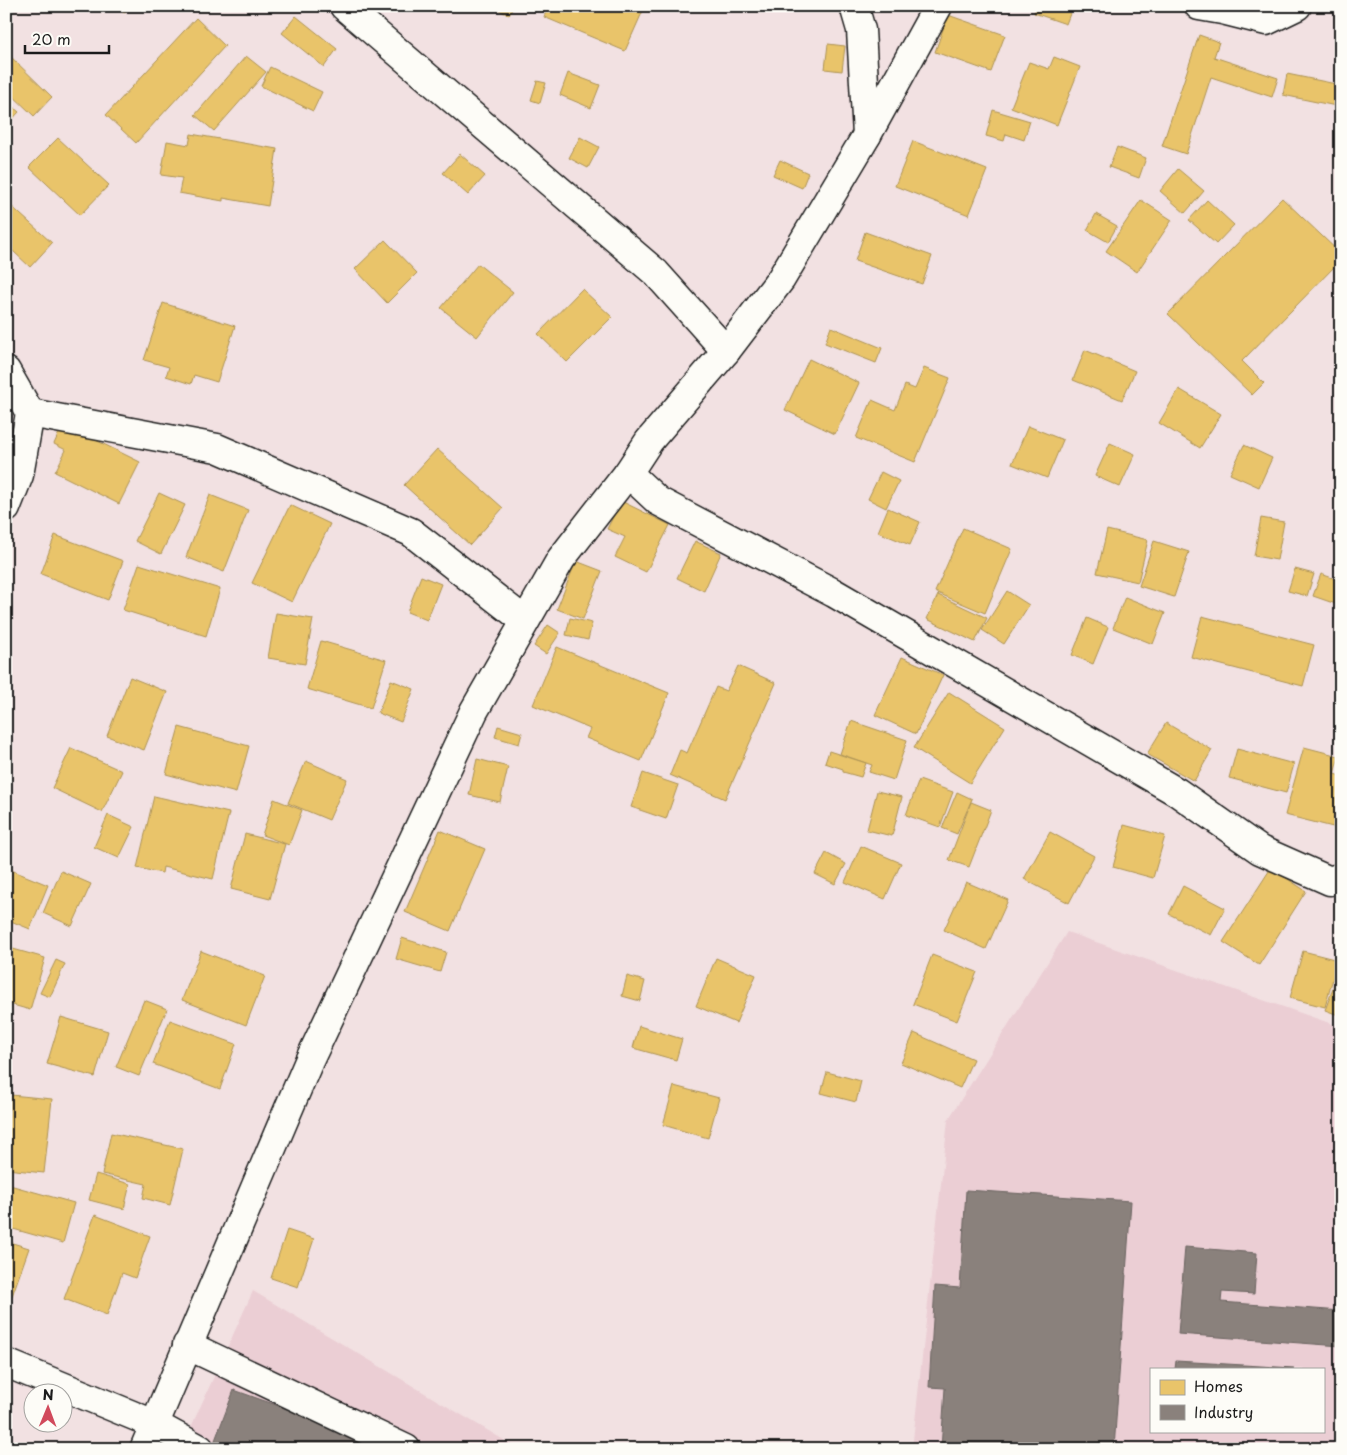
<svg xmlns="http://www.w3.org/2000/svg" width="1347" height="1455" font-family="'Playpen Sans',sans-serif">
  <rect width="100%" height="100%" fill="#f2e1e2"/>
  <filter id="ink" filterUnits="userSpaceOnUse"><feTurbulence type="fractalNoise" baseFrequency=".02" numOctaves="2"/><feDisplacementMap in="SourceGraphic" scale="10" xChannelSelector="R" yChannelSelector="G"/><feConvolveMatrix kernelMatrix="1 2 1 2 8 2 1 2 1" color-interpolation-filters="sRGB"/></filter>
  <g filter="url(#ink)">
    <g fill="#ebced4" fill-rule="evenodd">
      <path d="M1067,932L1341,1027V1449H912L948,1120ZM1151,1369H1323V1431H1151Z"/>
      <polygon points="253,1291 519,1449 181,1449"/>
    </g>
    <g fill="#e9c46a" stroke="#ac9253">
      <polygon points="117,6 130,6 124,13"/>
      <polygon points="491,6 514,6 509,15"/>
      <polygon points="548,6 645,6 625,51 544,17"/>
      <polygon points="1037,6 1073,6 1066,24 1034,13"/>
      <polygon points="948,15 1005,35 991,72 935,52"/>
      <polygon points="296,16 337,49 324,67 282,33"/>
      <polygon points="196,18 225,46 136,143 106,115"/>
      <polygon points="1199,35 1219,42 1214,57 1278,78 1272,97 1211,77 1186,154 1162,146"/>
      <polygon points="828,44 845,46 842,71 825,69"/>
      <polygon points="6,52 52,97 34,116 6,89"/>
      <polygon points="246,56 266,72 214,131 195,115"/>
      <polygon points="1054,57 1080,67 1057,125 1011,107 1029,62 1049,69"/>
      <polygon points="270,67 322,92 313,111 261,86"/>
      <polygon points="568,73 600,85 591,108 560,95"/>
      <polygon points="1287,74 1341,85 1341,107 1283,95"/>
      <polygon points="537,81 546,83 540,103 531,100"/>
      <polygon points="6,101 19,112 6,126"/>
      <polygon points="993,110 1030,121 1024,140 1006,134 1004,141 986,136"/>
      <polygon points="191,134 277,149 268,206 223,198 223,201 179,193 182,178 161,175 167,141 189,145"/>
      <polygon points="580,137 599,147 588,168 569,158"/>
      <polygon points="58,138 109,185 80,215 29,167"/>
      <polygon points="913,141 987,170 969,215 895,186"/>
      <polygon points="1117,147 1146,158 1139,178 1109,167"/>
      <polygon points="460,154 485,176 468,195 443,173"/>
      <polygon points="780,160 808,173 802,188 773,175"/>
      <polygon points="1178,169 1204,191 1185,213 1160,191"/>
      <polygon points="1282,198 1341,254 1341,260 1242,361 1264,383 1252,395 1168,314"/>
      <polygon points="1141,200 1172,220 1137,272 1106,251"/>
      <polygon points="1207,200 1234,225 1216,244 1189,220"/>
      <polygon points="8,203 52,243 30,267 13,251 8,257 6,256 6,205"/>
      <polygon points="1096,214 1117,226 1108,242 1087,230"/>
      <polygon points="865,232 932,256 922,284 855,261"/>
      <polygon points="385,240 417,273 387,303 355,269"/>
      <polygon points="478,264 513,292 477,337 441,308"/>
      <polygon points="582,289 612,317 567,362 538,334"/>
      <polygon points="163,303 235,326 217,382 194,375 191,384 166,376 169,367 144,360"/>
      <polygon points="831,327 882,348 876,363 825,343"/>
      <polygon points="1085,350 1135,371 1122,400 1073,380"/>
      <polygon points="809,359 859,383 835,434 785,410"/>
      <polygon points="924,368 950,378 915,462 856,438 872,400 895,410 905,385 915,389"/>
      <polygon points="1179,389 1221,414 1200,448 1159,423"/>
      <polygon points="63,424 140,462 119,504 55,472 66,450 54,444"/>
      <polygon points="1028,426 1063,440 1047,478 1012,464"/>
      <polygon points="1110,443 1135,454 1120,487 1095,476"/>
      <polygon points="1244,445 1272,458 1259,487 1230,474"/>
      <polygon points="437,449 503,508 470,545 404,485"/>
      <polygon points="881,472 899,481 886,508 868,499"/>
      <polygon points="159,493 185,505 161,554 135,541"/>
      <polygon points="210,495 248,510 224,572 186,557"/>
      <polygon points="621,501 670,525 646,572 615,557 625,537 607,529"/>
      <polygon points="290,505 330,524 292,602 252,583"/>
      <polygon points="888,508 920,522 910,545 878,532"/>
      <polygon points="1261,518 1284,522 1277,560 1254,556"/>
      <polygon points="963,528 1012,549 985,613 935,592"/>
      <polygon points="1107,530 1148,540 1138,582 1097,573"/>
      <polygon points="55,535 123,561 108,600 41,574"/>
      <polygon points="695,541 721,553 704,591 677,578"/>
      <polygon points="1154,541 1189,552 1174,597 1139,586"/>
      <polygon points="576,561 602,571 583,619 557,609"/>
      <polygon points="139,564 220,589 206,636 123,610"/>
      <polygon points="1295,569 1314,574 1307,596 1288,591"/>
      <polygon points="1321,574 1341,581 1341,591 1336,604 1313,596"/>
      <polygon points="421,576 441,584 427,620 407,612"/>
      <polygon points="1007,591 1029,605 1004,644 982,630"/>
      <polygon points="938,595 987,618 975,642 927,619"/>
      <polygon points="1125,597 1165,613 1153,644 1113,628"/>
      <polygon points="276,613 313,619 305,664 268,658"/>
      <polygon points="1202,616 1314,645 1303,686 1191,657"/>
      <polygon points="570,618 592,623 588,640 566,635"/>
      <polygon points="1087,618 1108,627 1093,664 1072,655"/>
      <polygon points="548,625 560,633 546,654 534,646"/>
      <polygon points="321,641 386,660 371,708 307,689"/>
      <polygon points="557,647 669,693 641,761 586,738 590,729 533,705"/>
      <polygon points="902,657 943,675 916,734 875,715"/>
      <polygon points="738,666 776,683 725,799 670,775 680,750 687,753 716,687 726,691"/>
      <polygon points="130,677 167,692 144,750 107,736"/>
      <polygon points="391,680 414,689 401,722 378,713"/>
      <polygon points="949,692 1005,727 970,783 914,748"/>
      <polygon points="851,721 907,740 894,780 869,772 872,765 840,754"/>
      <polygon points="1166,723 1212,750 1194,781 1147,754"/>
      <polygon points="498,726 522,733 519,744 495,737"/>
      <polygon points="179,727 249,746 236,793 166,774"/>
      <polygon points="1304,747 1339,756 1334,774 1341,776 1341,829 1285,815"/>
      <polygon points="71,748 122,771 102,812 52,788"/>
      <polygon points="1237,749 1294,764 1286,793 1229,778"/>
      <polygon points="829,751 866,763 861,777 843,772 843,769 825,763"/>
      <polygon points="477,759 508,767 500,802 469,795"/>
      <polygon points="306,761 347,779 329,820 288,803"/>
      <polygon points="643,773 678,785 666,819 631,807"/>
      <polygon points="919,780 953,792 940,827 906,815"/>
      <polygon points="877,791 902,797 892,836 867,830"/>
      <polygon points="957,792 972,799 957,834 942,828"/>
      <polygon points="154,796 229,813 213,879 163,867 162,873 137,868"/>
      <polygon points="274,799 302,810 289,845 262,835"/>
      <polygon points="971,802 991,810 969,867 949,860"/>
      <polygon points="108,815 134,827 119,858 94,847"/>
      <polygon points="1124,825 1165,836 1153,878 1113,867"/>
      <polygon points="440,830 485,849 450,931 405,912"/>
      <polygon points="1050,832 1094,856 1069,903 1024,879"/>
      <polygon points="245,834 285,844 270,899 231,889"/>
      <polygon points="861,846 901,863 885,899 845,882"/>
      <polygon points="826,853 846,864 835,884 815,874"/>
      <polygon points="6,868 48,885 30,929 6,919"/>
      <polygon points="1271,868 1306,891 1259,965 1223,942"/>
      <polygon points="61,871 91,884 72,926 43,913"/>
      <polygon points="966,882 1008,900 986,949 944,930"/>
      <polygon points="1183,886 1225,908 1211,935 1169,914"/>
      <polygon points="402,938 446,952 440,972 396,959"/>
      <polygon points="6,947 45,958 30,1010 6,1003"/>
      <polygon points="201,951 265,976 246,1025 182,1000"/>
      <polygon points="1303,951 1338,960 1325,1007 1290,998"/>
      <polygon points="932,955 977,972 957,1021 913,1004"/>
      <polygon points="716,958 756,975 736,1023 696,1006"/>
      <polygon points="56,960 65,964 50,997 40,993"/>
      <polygon points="1341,967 1341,1016 1325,1010"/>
      <polygon points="627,976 645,981 640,1001 622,996"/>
      <polygon points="144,1000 167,1009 139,1076 116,1067"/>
      <polygon points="61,1017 108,1031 95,1077 47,1064"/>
      <polygon points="170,1020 236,1044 220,1089 153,1064"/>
      <polygon points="639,1026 682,1039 676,1060 633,1048"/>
      <polygon points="914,1033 973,1059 960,1088 901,1063"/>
      <polygon points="827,1072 861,1081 856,1102 821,1093"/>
      <polygon points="674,1086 719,1098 708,1138 663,1125"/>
      <polygon points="11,1095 52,1099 44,1173 6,1169 6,1145"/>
      <polygon points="111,1133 183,1149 170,1205 143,1198 146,1184 102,1174"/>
      <polygon points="96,1174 130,1184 124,1209 89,1200"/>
      <polygon points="6,1184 74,1203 63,1243 6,1227"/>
      <polygon points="95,1215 150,1236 135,1278 122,1273 107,1315 64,1299"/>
      <polygon points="287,1230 314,1239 298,1287 271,1278"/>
      <polygon points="6,1241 29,1248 12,1296 6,1293"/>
    </g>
    <g fill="#8a817c" stroke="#69635f">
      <polygon points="966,1190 1131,1201 1114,1449 941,1449 945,1388 929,1387 935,1286 960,1288"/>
      <polygon points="1185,1247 1257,1253 1254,1294 1222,1292 1221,1302 1341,1311 1341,1346 1178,1334"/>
      <polygon points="1176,1361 1294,1368 1294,1369 1175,1369"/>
      <polygon points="234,1390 391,1446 390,1449 231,1449 214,1443"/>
    </g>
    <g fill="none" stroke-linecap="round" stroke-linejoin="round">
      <g stroke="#1c1c1c" stroke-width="31">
        <g id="minor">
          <polyline points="344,6 656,273 726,351"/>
          <polyline points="854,6 861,30 867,135"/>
          <polyline points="1199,6 1222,10 1266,21 1297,6"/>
          <polyline points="6,371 30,413 19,475 6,508"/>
          <polyline points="30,413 217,448 411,532 525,621"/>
          <polyline points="628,473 658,501 834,593 1177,792 1260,850 1330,881 1341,877"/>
          <polyline points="187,1345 406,1449"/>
          <polyline points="6,1363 154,1424 200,1449"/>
          <polyline points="144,1449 309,1061 474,711 561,559 628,473 649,441 726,351 781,279 867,135 938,6"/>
        </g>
      </g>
      <use href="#minor" stroke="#fdfcf7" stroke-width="28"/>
    </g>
  </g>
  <rect width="1347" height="1455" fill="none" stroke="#fdfcf7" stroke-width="25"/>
  <rect x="12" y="12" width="1322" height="1430" fill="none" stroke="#1c1c1c" stroke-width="2" filter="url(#ink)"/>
  <rect x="1150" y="1368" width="175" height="65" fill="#fdfcf7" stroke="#a3a29f"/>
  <rect x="1160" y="1380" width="25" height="15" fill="#e9c46a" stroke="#a3a29f"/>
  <text x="1194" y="1392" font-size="15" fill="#1c1c1c">Homes</text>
  <rect x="1160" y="1405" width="25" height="15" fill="#8a817c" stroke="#a3a29f"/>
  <text x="1194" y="1418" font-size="15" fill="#1c1c1c">Industry</text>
  <g transform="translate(48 1408) rotate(1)"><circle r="24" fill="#fdfcf7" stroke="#a3a29f"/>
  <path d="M0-4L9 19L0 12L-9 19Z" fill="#d1495b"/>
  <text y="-8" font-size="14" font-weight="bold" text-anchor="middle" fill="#1c1c1c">N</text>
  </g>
  <path d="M25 45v8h84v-8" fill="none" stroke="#1c1c1c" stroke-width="2.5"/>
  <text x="32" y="45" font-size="15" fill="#1c1c1c" stroke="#fdfcf7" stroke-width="4" paint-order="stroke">20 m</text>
</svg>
